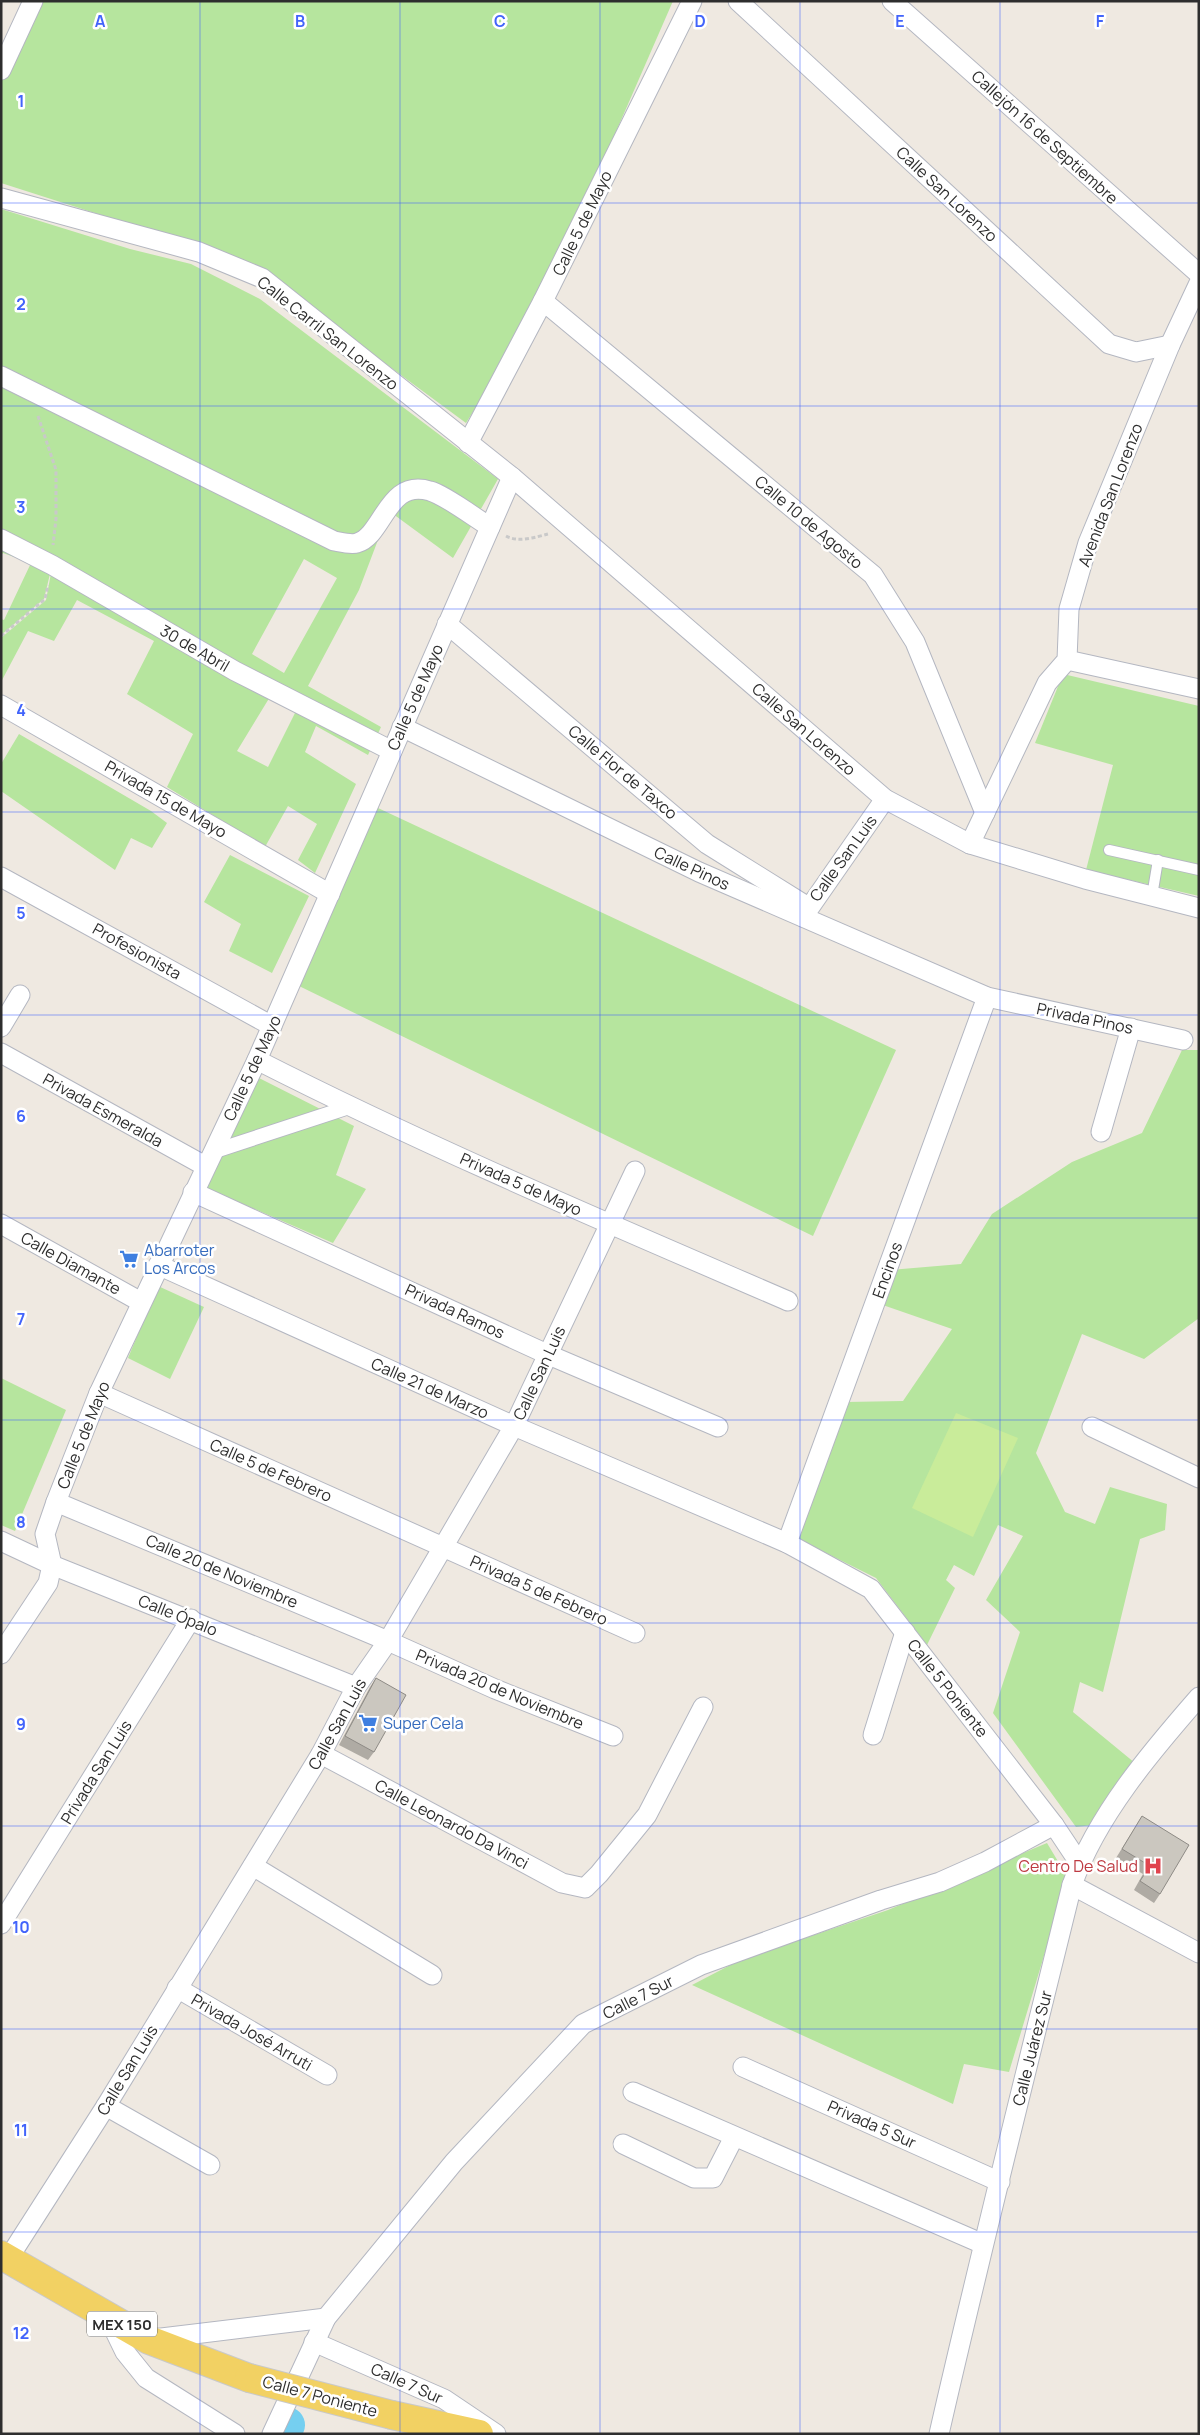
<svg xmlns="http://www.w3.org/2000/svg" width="1200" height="2435" font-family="Manrope,sans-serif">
  <rect width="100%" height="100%" fill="#efe9e1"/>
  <g fill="#b6e59e" fill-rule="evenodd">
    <polygon points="39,1 673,1 543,299 466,423 333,325 201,247 1,183 1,77"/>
    <path d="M1,209L130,249L191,264L260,299L498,479L453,558L389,511L359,590L308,686L381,727L368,755L316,726L305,752L356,784L315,873L298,860L317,824L288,806L265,847L167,787L193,734L127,694L154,641L77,600L54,641L28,631L1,682V638L46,600L54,557L44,599L1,635V619L4,620L31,563L3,553L1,555ZM304,559L337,578L284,673L252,654ZM276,687L296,711L268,767L237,751Z"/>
    <polygon points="1063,674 1199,706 1199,896 1086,870 1113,765 1035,743"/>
    <polygon points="19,734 151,811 167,823 152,848 131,838 115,870 1,791 1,764"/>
    <polygon points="378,808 896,1050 813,1236 299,986"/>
    <polygon points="230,855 309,896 272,973 229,951 241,924 204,902"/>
    <polygon points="1182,1050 1199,1050 1199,1318 1144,1359 1082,1334 1036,1453 1065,1512 1095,1524 1110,1487 1167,1504 1165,1530 1140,1539 1103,1692 1080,1682 1073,1712 1135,1763 1093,1825 1076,1827 993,1713 1020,1632 986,1600 1023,1536 998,1525 974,1576 954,1565 946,1580 955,1588 927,1645 876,1578 794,1537 846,1402 903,1401 952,1329 877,1303 890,1270 961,1264 992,1214 1072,1162 1142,1133"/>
    <polygon points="257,1077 354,1126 336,1175 366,1189 333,1243 206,1188"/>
    <polygon points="158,1286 204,1307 170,1379 128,1358"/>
    <polygon points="1,1378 66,1410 15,1531 1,1525"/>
    <polygon points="1047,1843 1065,1873 1065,1886 1009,2072 964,2064 953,2104 692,1985 740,1960 888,1910"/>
  </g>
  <polygon fill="#c9ec9a" points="956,1413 1018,1438 973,1537 912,1508"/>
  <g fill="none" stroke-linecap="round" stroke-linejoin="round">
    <polyline stroke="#75cff0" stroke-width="36" points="283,2434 287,2425"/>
    <g stroke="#b4b7c1" stroke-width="12">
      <g id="service">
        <polyline points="1109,850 1199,870"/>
        <polyline points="1152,896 1158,860"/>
      </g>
    </g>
    <g stroke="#b4b7c1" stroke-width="16">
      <polyline id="pedestrian" points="212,1152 349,1107"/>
    </g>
    <g stroke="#b4b7c1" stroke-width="21">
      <g id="minor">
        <polyline points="738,1 1109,344 1136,352 1170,345"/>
        <polyline points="892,1 1199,274"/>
        <polyline points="1,70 33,1"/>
        <polyline points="1,198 199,252 262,278 512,477 885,799 970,844 1085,879 1199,908"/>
        <polyline points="543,301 873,575 915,642 985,813"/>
        <path d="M1,376L334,541C340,542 351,545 357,543C384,535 387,478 430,491C445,495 475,518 490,527"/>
        <polyline points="468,443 543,301 692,1"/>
        <polyline points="1,539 52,565 235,671 392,751"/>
        <polyline points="447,624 707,844 808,907"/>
        <polyline points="1067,660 1199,689"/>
        <polyline points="1,705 330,894"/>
        <polyline points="402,727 699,872 987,997 1183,1040"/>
        <polyline points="970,844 1047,683 1067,660 1069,609 1088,543 1170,345 1199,283"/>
        <polyline points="1,877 272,1026"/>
        <polyline points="803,917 885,799"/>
        <polyline points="1,1027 20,995"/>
        <polyline points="1,1053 205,1166"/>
        <path d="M257,1060C430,1148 610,1224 788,1301"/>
        <polyline points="1101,1132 1131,1028"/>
        <polyline points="193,1192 549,1355 718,1427"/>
        <polyline points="1,1224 141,1302"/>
        <polyline points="158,1265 514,1426 787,1543 871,1589 1054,1825 1080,1864"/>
        <polyline points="99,1393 635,1633"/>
        <polyline points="1092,1427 1199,1478"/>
        <polyline points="56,1502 388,1641 495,1689 613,1736"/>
        <polyline points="1,1541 52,1565 356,1687"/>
        <polyline points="787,1543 987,997"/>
        <polyline points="1,1654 48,1583 52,1565 45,1534 56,1502 99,1393 257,1060 512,477"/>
        <polyline points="873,1735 905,1632"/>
        <polyline points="321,1754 562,1883 585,1888 599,1874 647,1815 703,1707"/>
        <polyline points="253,1866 432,1975"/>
        <polyline points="1072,1885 1199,1953"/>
        <polyline points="1,1924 191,1619"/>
        <polyline points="177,1988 327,2075"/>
        <polyline points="743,2067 1000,2182"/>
        <polyline points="633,2092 983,2244"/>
        <polyline points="106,2106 210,2165"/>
        <polyline points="623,2144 694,2178 713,2178 734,2137"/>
        <polyline points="8,2259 106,2106 321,1754 356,1687 388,1641 514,1426 635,1171"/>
        <polyline points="108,2317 125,2352 146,2378 235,2434"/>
        <polyline points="153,2339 326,2318"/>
        <polyline points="314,2342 444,2399 496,2434"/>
        <polyline points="272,2434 326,2318 454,2162 583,2024 701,1965 881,1900 940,1882 985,1862 1054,1825"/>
        <path d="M939,2434C981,2250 1027,2068 1072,1885C1097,1815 1151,1752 1199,1697"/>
      </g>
    </g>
    <g stroke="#c9c9c9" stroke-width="30">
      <g id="primary">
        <polyline points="1,2255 149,2340 249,2378"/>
        <polyline points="392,2415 479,2434"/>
      </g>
    </g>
    <g stroke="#c9c9c9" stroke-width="3" stroke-dasharray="4 2.5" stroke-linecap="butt">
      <polyline points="38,416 56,470 56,519 53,545"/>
      <path d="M506,536C518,543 536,537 548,534"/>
      <polyline points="1,636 45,599 48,585"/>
    </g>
    <use href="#service" stroke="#fff" stroke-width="10"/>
    <use href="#pedestrian" stroke="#fff" stroke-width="14"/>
    <use href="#minor" stroke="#fff" stroke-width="19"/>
    <use href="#primary" stroke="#f2d163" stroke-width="28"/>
    <g stroke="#c9c9c9" stroke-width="30" stroke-linecap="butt">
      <polyline id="primary-bridge" points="249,2378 392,2415"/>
    </g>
    <use href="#primary-bridge" stroke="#f2d163" stroke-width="28"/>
  </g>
  <g fill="#afaba4">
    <polygon points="376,1678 374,1752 368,1760 339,1745 370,1687"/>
    <polygon points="1142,1816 1160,1894 1154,1903 1134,1890 1143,1874 1116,1858"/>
  </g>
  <g fill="#cbc7bf" stroke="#8e8b86">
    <polygon points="376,1678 406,1695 374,1752 345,1736"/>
    <polygon points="1142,1816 1189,1845 1160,1894 1140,1881 1150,1866 1122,1849"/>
  </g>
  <path fill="none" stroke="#4264fb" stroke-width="1" stroke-opacity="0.55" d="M200,1V2434M400,1V2434M600,1V2434M800,1V2434M1000,1V2434M1,203H1199M1,406H1199M1,609H1199M1,812H1199M1,1015H1199M1,1218H1199M1,1420H1199M1,1623H1199M1,1826H1199M1,2029H1199M1,2232H1199"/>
  <defs>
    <g id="supermarket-bare" transform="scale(1.5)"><path d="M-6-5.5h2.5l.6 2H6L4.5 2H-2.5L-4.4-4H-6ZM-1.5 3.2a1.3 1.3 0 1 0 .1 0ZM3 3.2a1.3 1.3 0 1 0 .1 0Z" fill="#3f7fe0" stroke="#fff" stroke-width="2.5" paint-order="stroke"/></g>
    <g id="hospital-bare" transform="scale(1.5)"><path d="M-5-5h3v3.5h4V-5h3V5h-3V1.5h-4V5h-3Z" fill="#e0444e" stroke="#fff" stroke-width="2.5" paint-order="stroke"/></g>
  </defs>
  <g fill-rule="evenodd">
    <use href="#supermarket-bare" x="129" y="1259"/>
    <use href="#supermarket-bare" x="368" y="1723"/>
    <use href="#hospital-bare" x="1153" y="1866"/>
  </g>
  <g text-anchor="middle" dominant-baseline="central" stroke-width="5" stroke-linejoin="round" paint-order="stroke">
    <rect fill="#fff" stroke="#6d6d6d" stroke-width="1" x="87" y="2311.5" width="70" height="25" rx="4"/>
    <g font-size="15" font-weight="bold" fill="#2e2e2e">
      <text x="122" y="2324">MEX 150</text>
    </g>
    <g font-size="16" fill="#2e2e2e" stroke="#fff">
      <text transform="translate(1045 137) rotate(42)">Callejón 16 de Septiembre</text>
      <text transform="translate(947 194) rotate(43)">Calle San Lorenzo</text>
      <text transform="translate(582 223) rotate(-64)">Calle 5 de Mayo</text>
      <text transform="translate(328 333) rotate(38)">Calle Carril San Lorenzo</text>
      <text transform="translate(1110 495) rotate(-69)">Avenida San Lorenzo</text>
      <text transform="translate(809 522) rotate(40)">Calle 10 de Agosto</text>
      <text transform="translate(195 648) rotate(30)">30 de Abril</text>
      <text transform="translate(415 697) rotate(-66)">Calle 5 de Mayo</text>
      <text transform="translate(804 729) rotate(41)">Calle San Lorenzo</text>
      <text transform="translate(623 772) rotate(40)">Calle Flor de Taxco</text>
      <text transform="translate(166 799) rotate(30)">Privada 15 de Mayo</text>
      <text transform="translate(843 858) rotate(-54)">Calle San Luis</text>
      <text transform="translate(692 868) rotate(25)">Calle Pinos</text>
      <text transform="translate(137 951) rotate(29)">Profesionista</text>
      <text transform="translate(1085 1018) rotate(12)">Privada Pinos</text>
      <text transform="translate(252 1068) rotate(-65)">Calle 5 de Mayo</text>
      <text transform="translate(103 1110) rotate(29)">Privada Esmeralda</text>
      <text transform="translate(521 1184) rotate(24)">Privada 5 de Mayo</text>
      <text transform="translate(71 1263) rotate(29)">Calle Diamante</text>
      <text transform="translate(887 1270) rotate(-70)">Encinos</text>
      <text transform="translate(455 1311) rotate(25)">Privada Ramos</text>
      <text transform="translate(539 1373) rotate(-65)">Calle San Luis</text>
      <text transform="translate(430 1388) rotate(24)">Calle 21 de Marzo</text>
      <text transform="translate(83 1435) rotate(-68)">Calle 5 de Mayo</text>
      <text transform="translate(271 1470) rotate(24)">Calle 5 de Febrero</text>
      <text transform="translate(222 1571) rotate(23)">Calle 20 de Noviembre</text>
      <text transform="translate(539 1590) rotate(24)">Privada 5 de Febrero</text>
      <text transform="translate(178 1615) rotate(22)">Calle Ópalo</text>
      <text transform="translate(948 1688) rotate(52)">Calle 5 Poniente</text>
      <text transform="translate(500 1689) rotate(23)">Privada 20 de Noviembre</text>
      <text transform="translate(337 1724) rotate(-61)">Calle San Luis</text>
      <text transform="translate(96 1772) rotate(-58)">Privada San Luis</text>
      <text transform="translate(452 1824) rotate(28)">Calle Leonardo Da Vinci</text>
      <text transform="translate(638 1997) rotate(-27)">Calle 7 Sur</text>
      <text transform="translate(252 2032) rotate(30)">Privada José Arruti</text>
      <text transform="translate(1032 2048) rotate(-76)">Calle Juárez Sur</text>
      <text transform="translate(127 2070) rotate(-59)">Calle San Luis</text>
      <text transform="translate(872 2124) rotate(24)">Privada 5 Sur</text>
      <text transform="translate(407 2383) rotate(24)">Calle 7 Sur</text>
      <text transform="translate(320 2396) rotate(15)">Calle 7 Poniente</text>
    </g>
    <g font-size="16" fill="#366cbe" stroke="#fff" text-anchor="start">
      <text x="144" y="1250">Abarroter<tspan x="144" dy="18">Los Arcos</tspan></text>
      <text x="383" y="1723">Super Cela</text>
    </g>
    <g font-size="16" fill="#be3a42" stroke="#fff" text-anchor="end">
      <text x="1138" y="1866">Centro De Salud</text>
    </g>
  </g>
  <g font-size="16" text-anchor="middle" font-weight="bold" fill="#4264fb" stroke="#fff" stroke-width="5" stroke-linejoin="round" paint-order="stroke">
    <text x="100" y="27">A</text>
    <text x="300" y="27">B</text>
    <text x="500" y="27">C</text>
    <text x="700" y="27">D</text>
    <text x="900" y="27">E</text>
    <text x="1100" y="27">F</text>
    <text x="21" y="107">1</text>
    <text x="21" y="310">2</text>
    <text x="21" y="513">3</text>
    <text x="21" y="716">4</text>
    <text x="21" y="919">5</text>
    <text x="21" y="1122">6</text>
    <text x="21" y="1325">7</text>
    <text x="21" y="1528">8</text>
    <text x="21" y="1730">9</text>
    <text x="21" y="1933">10</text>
    <text x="21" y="2136">11</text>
    <text x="21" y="2339">12</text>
  </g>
  <rect width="1200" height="2435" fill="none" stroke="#2e2e2e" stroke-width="5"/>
</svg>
